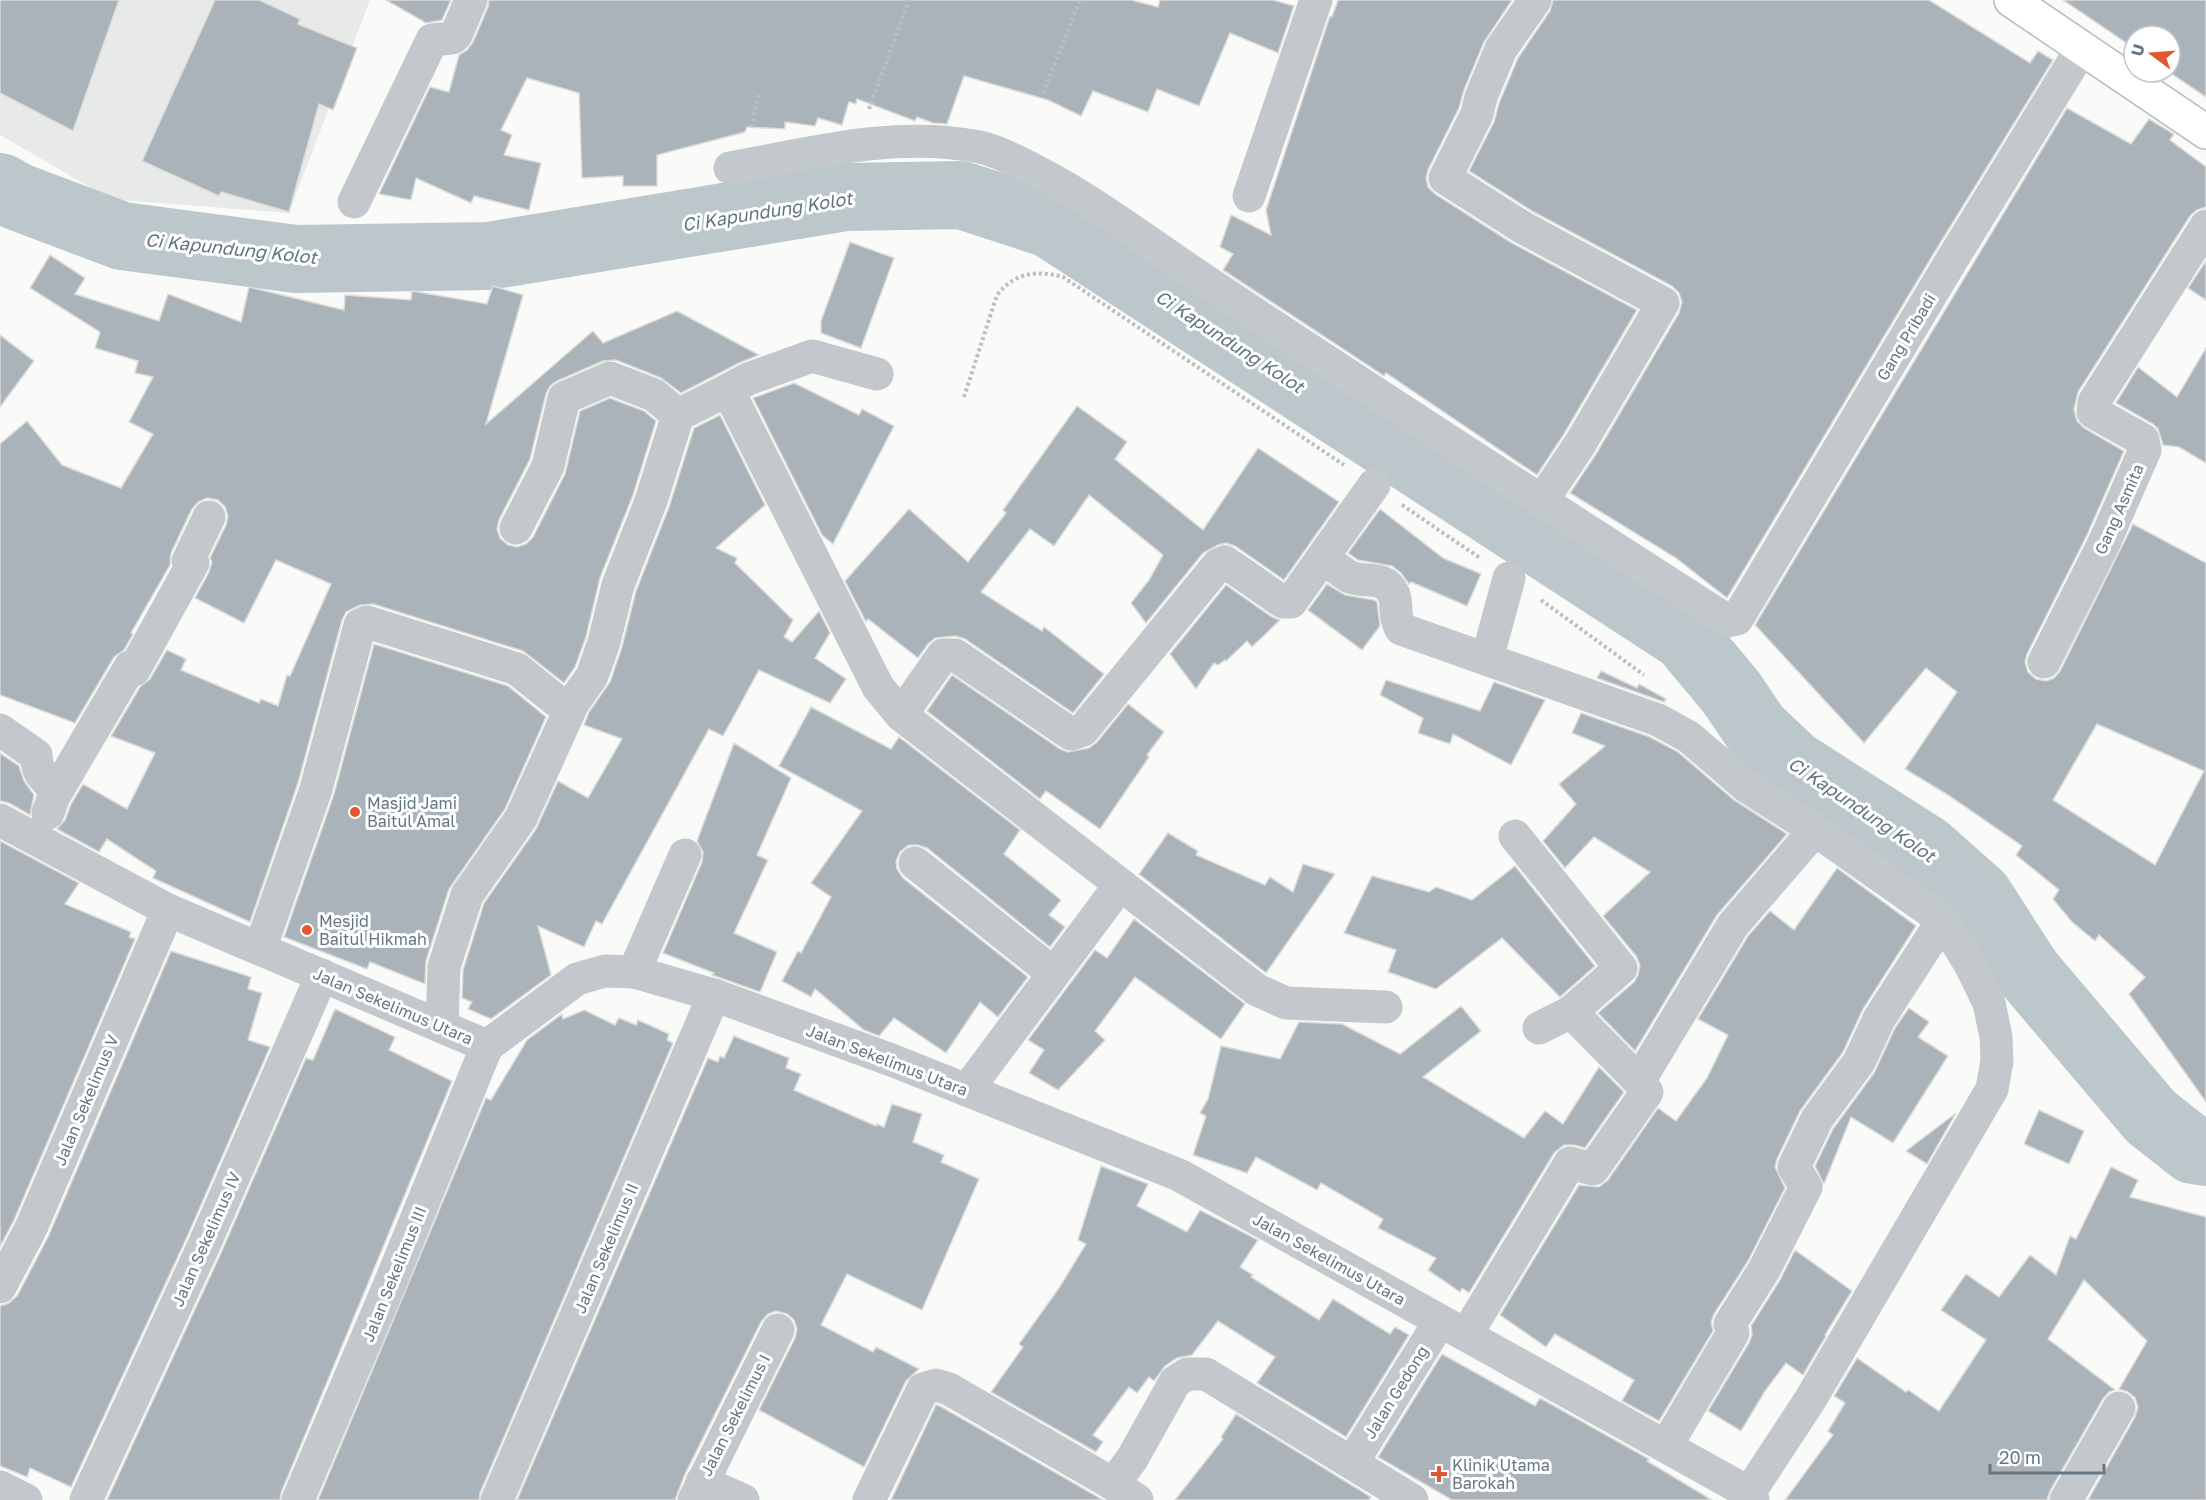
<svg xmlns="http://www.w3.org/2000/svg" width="2206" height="1500" font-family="'Golos Text',sans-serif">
  <rect width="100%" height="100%" fill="#fafaf8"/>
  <polygon fill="#e8e9e9" points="0,0 370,0 289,213 110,199 0,135"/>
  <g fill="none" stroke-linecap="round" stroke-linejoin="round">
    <polyline stroke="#bbc7cb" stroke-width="68" points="0,187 16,196 122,236 296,259 488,256 846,197 961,195 1050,224 1685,637 1731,692 1756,729 1793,764 1926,849 1979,896 2028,972 2151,1117 2193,1150 2206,1152"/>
  </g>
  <g fill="#aab3b9" stroke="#dcdcda" stroke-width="1.5" fill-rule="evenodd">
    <polygon points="0,0 119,0 73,131 0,93"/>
    <polygon points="215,0 259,0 300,19 298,24 357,48 333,110 319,104 289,212 221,192 219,196 142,161"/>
    <polygon points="386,0 451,0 442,20 426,23"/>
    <polygon points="489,0 1131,0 1158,7 1160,0 1273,0 1294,6 1278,53 1230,33 1199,106 1157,89 1148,112 1093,91 1081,116 1048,100 964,76 947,124 933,123 917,117 915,121 857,99 856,104 849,102 842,125 818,118 815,126 785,122 785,129 747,127 745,132 657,155 657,186 623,186 623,176 582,178 579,93 527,78 501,130 512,135 504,155 541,163 529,210 474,196 471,203 416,178 411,200 379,194 430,87 449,92 459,55 467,50 473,42 488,7"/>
    <polygon points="1338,0 1512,0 1484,42 1464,90 1459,108 1428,170 1426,178 1428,187 1435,194 1512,243 1637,310 1564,434 1537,475 1386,373 1384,376 1223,270 1233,254 1220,247 1231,215 1271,235 1266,210 1330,16 1332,17"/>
    <polygon points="1553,0 1929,0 2030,63 2038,51 2053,60 1934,253 1727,598 1676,558 1570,493 1596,454 1679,313 1682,302 1679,293 1672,286 1532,211 1469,171 1494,122 1499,103 1518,58 1550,11"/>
    <polygon points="2063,0 2206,0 2206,97 2169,72 2170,36 2134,36 2134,48"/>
    <path d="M2067,108L2131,144L2149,119L2174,134L2170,140L2206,167V207L2197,210L2190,216L2078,392L2074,410L2077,421L2084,428L2124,451L2087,535L2027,654L2025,662L2028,672L2036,679L2046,681L2054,678L2060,671L2133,524L2206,563V1102L2129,994L2145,977L2099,935L2095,941L2072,922L2053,899L2059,890L2016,855L2022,846L1948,795L1905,769L1957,692L1926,668L1864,743L1755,625ZM2097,724L2204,771L2155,865L2053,800Z"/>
    <polygon points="850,242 894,258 861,348 821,333 821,321"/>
    <polygon points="50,255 85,278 75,294 159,321 168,294 241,322 249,287 344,310 345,295 411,300 412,291 487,304 493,286 523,295 486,424 593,331 603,343 677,311 759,355 739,363 681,393 661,378 616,360 603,361 557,381 550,386 546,394 530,459 499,520 497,529 500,538 508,545 517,547 526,544 533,537 565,474 580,411 610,398 644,411 656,421 633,495 600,578 586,637 575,667 564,683 523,651 373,604 360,605 346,612 342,620 298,783 250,922 153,878 156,871 107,839 99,852 57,829 65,820 71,804 83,784 127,809 155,753 111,736 140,687 150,679 167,650 186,659 181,670 259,703 261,699 278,706 287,675 290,676 331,584 276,560 244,623 195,598 209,572 212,562 210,558 226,525 228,516 225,507 218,500 207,498 198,502 192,509 171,553 170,565 131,633 133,634 124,650 114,657 75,723 0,695 0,444 27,421 62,465 121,488 153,434 129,422 153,377 135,373 138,361 95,348 100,332 30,288"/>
    <polygon points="2206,261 2206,300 2188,288"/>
    <polygon points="0,335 34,361 0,407"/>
    <polygon points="2206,348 2206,463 2179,447 2163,445 2158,429 2153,424 2116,403 2138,367 2177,397"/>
    <polygon points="794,383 859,415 862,409 894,426 833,544 822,535 753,398"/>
    <polygon points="1077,406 1127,442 1115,459 1203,530 1258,448 1339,502 1284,580 1235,546 1226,543 1218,545 1203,553 1146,623 1131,603 1149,580 1163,555 1089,495 1054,546 1030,529 981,592 1042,631 1044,627 1104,674 1073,713 965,639 955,636 935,638 928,644 918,658 868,619 866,622 845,581 909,509 968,562 1006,513 1003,510"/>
    <polygon points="720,415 765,505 716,548 737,558 735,563 793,620 784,637 792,642 819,611 830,633 815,658 846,679 830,703 759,670 723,736 709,729 602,924 596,921 584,947 538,926 551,975 491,1019 468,1009 472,1002 462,998 463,970 484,903 536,829 558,781 588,798 622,739 584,725 589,712 610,682 622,647 636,591 669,507 694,428"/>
    <polygon points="1380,509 1443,558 1481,574 1467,606 1411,582 1409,584 1401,573 1392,566 1358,560 1348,553"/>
    <polygon points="1327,584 1345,595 1374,600 1377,602 1380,626 1362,650 1308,610"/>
    <polygon points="1226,585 1272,617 1280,620 1252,647 1247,641 1226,661 1225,660 1218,665 1214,663 1196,689 1170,654"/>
    <polygon points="374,644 508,686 546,717 505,809 449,889 426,961 425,984 370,962 367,969 284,937 334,794"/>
    <polygon points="1601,671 1637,688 1639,684 1666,699 1664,702 1597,678"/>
    <polygon points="952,675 1060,749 1068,752 1089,748 1097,742 1128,704 1164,732 1147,755 1149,757 1100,829 1046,791 1040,799 927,711"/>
    <polygon points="1386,680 1480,711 1494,682 1545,700 1511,765 1453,734 1450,744 1418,733 1423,718 1380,695"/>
    <polygon points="811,707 891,749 899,737 1020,830 1004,854 1061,900 1049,915 1065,927 1050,947 927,848 918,845 909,845 900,852 896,861 897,869 903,878 1028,977 998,1017 980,1002 946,1053 894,1018 879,1036 864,1030 815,989 811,997 782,981 798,951 801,953 831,897 811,883 862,811 779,766"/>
    <polygon points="1581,713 1650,737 1678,752 1734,800 1787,834 1717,915 1635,1051 1598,1013 1634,982 1638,975 1640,965 1636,956 1603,916 1650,872 1594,837 1565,868 1543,841 1576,804 1559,784 1605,746 1572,733"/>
    <polygon points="734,743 791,778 757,855 768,860 734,933 777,952 760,992 712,975 714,973 663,953 702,862 703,852 697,841"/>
    <polygon points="0,753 19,766 24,781 34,795 30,815 9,803 0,801"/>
    <polygon points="1168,833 1198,851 1196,855 1265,885 1270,877 1293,892 1303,864 1335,874 1266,973 1139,874"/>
    <polygon points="0,841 79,883 65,904 131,932 129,937 135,939 14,1220 0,1247"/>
    <polygon points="1515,866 1595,966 1560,997 1502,938 1436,989 1388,972 1396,950 1344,933 1372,876 1429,892 1436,887 1472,900"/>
    <polygon points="1837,868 1916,926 1863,1009 1843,1052 1800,1111 1777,1159 1775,1167 1785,1188 1748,1261 1714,1314 1711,1322 1713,1331 1659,1421 1622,1401 1634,1380 1555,1334 1546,1347 1500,1315 1579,1185 1599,1187 1608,1180 1658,1108 1676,1121 1707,1078 1728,1035 1698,1019 1748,936 1770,911 1794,930"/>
    <polygon points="1134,919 1245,1004 1221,1039 1135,977 1095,1031 1105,1040 1058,1090 1029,1073 1044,1050 1028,1040 1095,950 1107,958"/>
    <polygon points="171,951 251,977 248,989 262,993 248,1040 270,1047 187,1237 71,1487 30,1468 27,1477 0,1466 0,1306 9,1303 17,1296 48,1237"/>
    <polygon points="1461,1006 1481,1031 1423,1077 1524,1138 1545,1111 1563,1124 1599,1067 1624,1092 1585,1148 1574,1145 1564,1145 1554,1153 1469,1293 1462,1288 1460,1292 1428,1270 1436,1258 1378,1228 1383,1219 1321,1183 1317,1190 1256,1157 1247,1173 1193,1155 1206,1116 1200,1113 1208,1099 1221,1046 1280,1059 1299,1022 1342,1024 1400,1054"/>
    <polygon points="1909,1008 1929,1022 1918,1037 1948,1056 1893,1143 1851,1117 1824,1184 1815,1166 1833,1129 1874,1073 1895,1028"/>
    <polygon points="335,1009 395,1037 389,1050 452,1081 281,1493 280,1500 107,1500 221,1253 306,1058 313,1060"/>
    <polygon points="584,1010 615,1025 619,1018 636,1025 638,1020 669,1034 667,1040 673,1043 480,1493 479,1500 318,1500 486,1098 491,1100 527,1040 562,1014 563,1019"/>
    <polygon points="734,1036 789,1058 786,1068 801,1074 794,1090 876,1126 877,1124 884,1127 892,1104 922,1114 913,1142 944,1155 941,1162 979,1179 922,1310 847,1274 821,1325 873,1352 876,1347 919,1369 906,1381 864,1467 759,1410 795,1338 797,1329 794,1320 787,1314 776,1311 768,1314 761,1322 685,1474 675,1500 517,1500 708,1058 718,1062 720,1056 724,1058"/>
    <polygon points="2039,1110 2084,1131 2069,1164 2024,1144"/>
    <polygon points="1956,1113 1927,1164 1906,1151"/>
    <polygon points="1101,1166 1148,1184 1137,1206 1187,1232 1200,1210 1258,1240 1240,1267 1253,1275 1251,1277 1319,1320 1333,1299 1390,1334 1395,1327 1409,1335 1346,1437 1257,1383 1275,1357 1218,1321 1192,1355 1177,1358 1165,1366 1154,1381 1149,1377 1137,1393 1129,1387 1093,1435 1103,1442 1096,1452 991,1392 1023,1347 1019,1344 1059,1288 1086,1244 1078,1240"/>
    <polygon points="2111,1167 2138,1180 2130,1197 2206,1217 2206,1500 2088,1500 2135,1417 2138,1407 2135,1398 2128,1392 2119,1389 2147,1341 2084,1280 2048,1339 2115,1390 2109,1392 2103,1399 2050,1491 2047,1500 1785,1500 1833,1435 1828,1431 1845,1403 1834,1396 1857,1358 1906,1392 1908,1390 1939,1411 1986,1340 1941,1310 1966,1274 1999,1297 2030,1255 2056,1275 2070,1236 2076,1239"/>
    <polygon points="1795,1250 1852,1291 1825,1335 1826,1336 1803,1375 1786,1363 1765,1391 1741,1431 1708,1411 1749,1343 1752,1335 1751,1326 1780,1280"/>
    <polygon points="1442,1354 1535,1406 1540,1398 1649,1459 1647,1461 1712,1500 1452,1500 1378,1457"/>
    <polygon points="936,1405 940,1406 1103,1500 891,1500"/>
    <polygon points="1236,1414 1371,1497 1369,1500 1175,1500 1223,1439 1221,1437"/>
  </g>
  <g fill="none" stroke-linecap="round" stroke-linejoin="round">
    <g stroke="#b5babe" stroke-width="36">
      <polyline id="primary" points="2011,0 2206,132"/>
    </g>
    <g stroke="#bbbfc2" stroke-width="4" stroke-dasharray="3 3" stroke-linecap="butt">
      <polyline points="1043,93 1080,0"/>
      <polyline points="869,109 909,0"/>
      <polyline points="751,127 759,92"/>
      <path d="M964,397L997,295C1015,272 1037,270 1063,277L1344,465"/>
      <polyline points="1402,505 1480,558"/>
      <polyline points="1541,600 1644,675"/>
    </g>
    <g stroke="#c3c8cc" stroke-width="33">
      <polyline points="1535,0 1501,49 1481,97 1477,114 1445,178 1522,227 1663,303 1580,444 1542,501"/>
      <path d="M730,168C809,154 893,131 974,146C994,149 1014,160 1032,169C1095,201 1151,245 1210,284C1382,398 1555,510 1728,621L1737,619L1950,263L2082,48"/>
      <polyline points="1249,196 1316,0"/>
      <polyline points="354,202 432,40 452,38 456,35 471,0"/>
      <polyline points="877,374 812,356 748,379 728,390 878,687 901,715 1257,990 1286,1003 1386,1007"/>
      <polyline points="516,528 548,466 564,398 610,378 654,395 678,415 728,390"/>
      <path d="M1323,558C1332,564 1341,572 1350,577C1365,583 1384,575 1393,593C1399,603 1392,613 1401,629L1658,720L1689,737L1746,786L1815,830L1943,920L1970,964L1989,1003L1996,1037L1997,1061L1992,1089L1810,1400L1749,1493"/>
      <polyline points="1487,659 1509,578"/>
      <polyline points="2044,662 2104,543 2145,450 2143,440 2093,412 2094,402 2206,226"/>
      <polyline points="901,715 943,655 955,655 1071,734 1083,730 1218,565 1225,562 1283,602 1291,602 1374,485"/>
      <path d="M0,730L36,755C38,773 40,774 53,787L54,796L48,813"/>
      <polyline points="54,796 130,667 134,670 193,563 188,561 209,517"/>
      <polyline points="0,820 168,910 487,1046 577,979 605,971 634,972 714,995 894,1061 1179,1175 1749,1493 1753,1500"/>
      <polyline points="1515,836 1621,968 1571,1012 1639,1081 1733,925 1815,830"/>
      <polyline points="915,863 1053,973"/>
      <polyline points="260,949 316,789 360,625 367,622 517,669 558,702 573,703 592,676 604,642 618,585 651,501 678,415"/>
      <polyline points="634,972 685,855"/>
      <polyline points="442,1027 444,967 467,895 521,818 573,703"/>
      <polyline points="1539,1028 1571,1012"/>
      <polyline points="967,1090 1120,885"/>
      <polyline points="0,1287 31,1228 168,910"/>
      <polyline points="1466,1335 1570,1163 1593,1169 1647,1092"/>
      <polyline points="1666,1446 1733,1333 1730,1324 1764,1270 1806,1187 1794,1167 1817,1119 1859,1062 1879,1019 1943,920"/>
      <polyline points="1352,1463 1440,1321"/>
      <polyline points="702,1482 743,1500"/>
      <polyline points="1113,1484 1137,1500"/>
      <polyline points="0,1487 26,1500"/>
      <polyline points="86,1500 204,1245 322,975"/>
      <polyline points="298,1500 391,1281 487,1046"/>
      <polyline points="497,1500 714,995"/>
      <polyline points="694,1500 778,1330"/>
      <polyline points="869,1500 923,1389 936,1385 949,1389 1113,1484 1132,1459 1175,1382 1187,1374 1206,1374 1412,1500"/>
      <polyline points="2066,1500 2119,1408"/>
    </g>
    <use href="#primary" stroke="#fff" stroke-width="33"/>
  </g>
  <g fill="#e4572e" stroke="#fff" stroke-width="2">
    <circle cx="355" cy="812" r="6"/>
    <circle cx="307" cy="930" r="6"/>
    <path d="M1436 1465h6v6h6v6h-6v6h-6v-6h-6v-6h6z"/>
  </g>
  <g text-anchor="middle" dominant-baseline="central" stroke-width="6" stroke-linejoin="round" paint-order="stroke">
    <g font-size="16" fill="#657683" stroke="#fff">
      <text transform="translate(1906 337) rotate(-59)">Gang Pribadi</text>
      <text transform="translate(2119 509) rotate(-66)">Gang Asmita</text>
      <text transform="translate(393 1006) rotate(23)">Jalan Sekelimus Utara</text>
      <text transform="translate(887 1060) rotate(21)">Jalan Sekelimus Utara</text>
      <text transform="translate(86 1100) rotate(-67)">Jalan Sekelimus V</text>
      <text transform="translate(206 1239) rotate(-66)">Jalan Sekelimus IV</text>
      <text transform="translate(606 1248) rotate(-67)">Jalan Sekelimus II</text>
      <text transform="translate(1329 1259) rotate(29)">Jalan Sekelimus Utara</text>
      <text transform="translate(394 1274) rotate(-68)">Jalan Sekelimus III</text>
      <text transform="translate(1396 1392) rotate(-58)">Jalan Gedong</text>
      <text transform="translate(735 1415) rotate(-63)">Jalan Sekelimus I</text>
    </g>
    <g font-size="16" fill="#657683" stroke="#fff" text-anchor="start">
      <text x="367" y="803">Masjid Jami<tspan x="367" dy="18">Baitul Amal</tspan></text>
      <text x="319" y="921">Mesjid<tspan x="319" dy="18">Baitul Hikmah</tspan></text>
      <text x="1452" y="1465">Klinik Utama<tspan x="1452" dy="18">Barokah</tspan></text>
    </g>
    <g font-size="18" font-style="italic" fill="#60757c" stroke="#fff">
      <text transform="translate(767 211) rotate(-9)">Ci Kapundung Kolot</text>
      <text transform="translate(231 248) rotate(6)">Ci Kapundung Kolot</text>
      <text transform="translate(1230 341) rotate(33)">Ci Kapundung Kolot</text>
      <text transform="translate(1862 809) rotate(34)">Ci Kapundung Kolot</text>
    </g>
  </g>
  <g transform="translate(2152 54) rotate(286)"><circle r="28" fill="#ffffff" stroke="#c1c8cd" stroke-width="1.5"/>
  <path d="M0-4.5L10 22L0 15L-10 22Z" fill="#e4572e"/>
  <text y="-9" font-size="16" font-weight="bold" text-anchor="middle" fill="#657683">U</text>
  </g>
  <path d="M1990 1464v9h114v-9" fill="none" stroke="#657683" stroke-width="3"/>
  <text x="1999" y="1464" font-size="18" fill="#657683" stroke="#ffffff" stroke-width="4.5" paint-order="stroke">20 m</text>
</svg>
